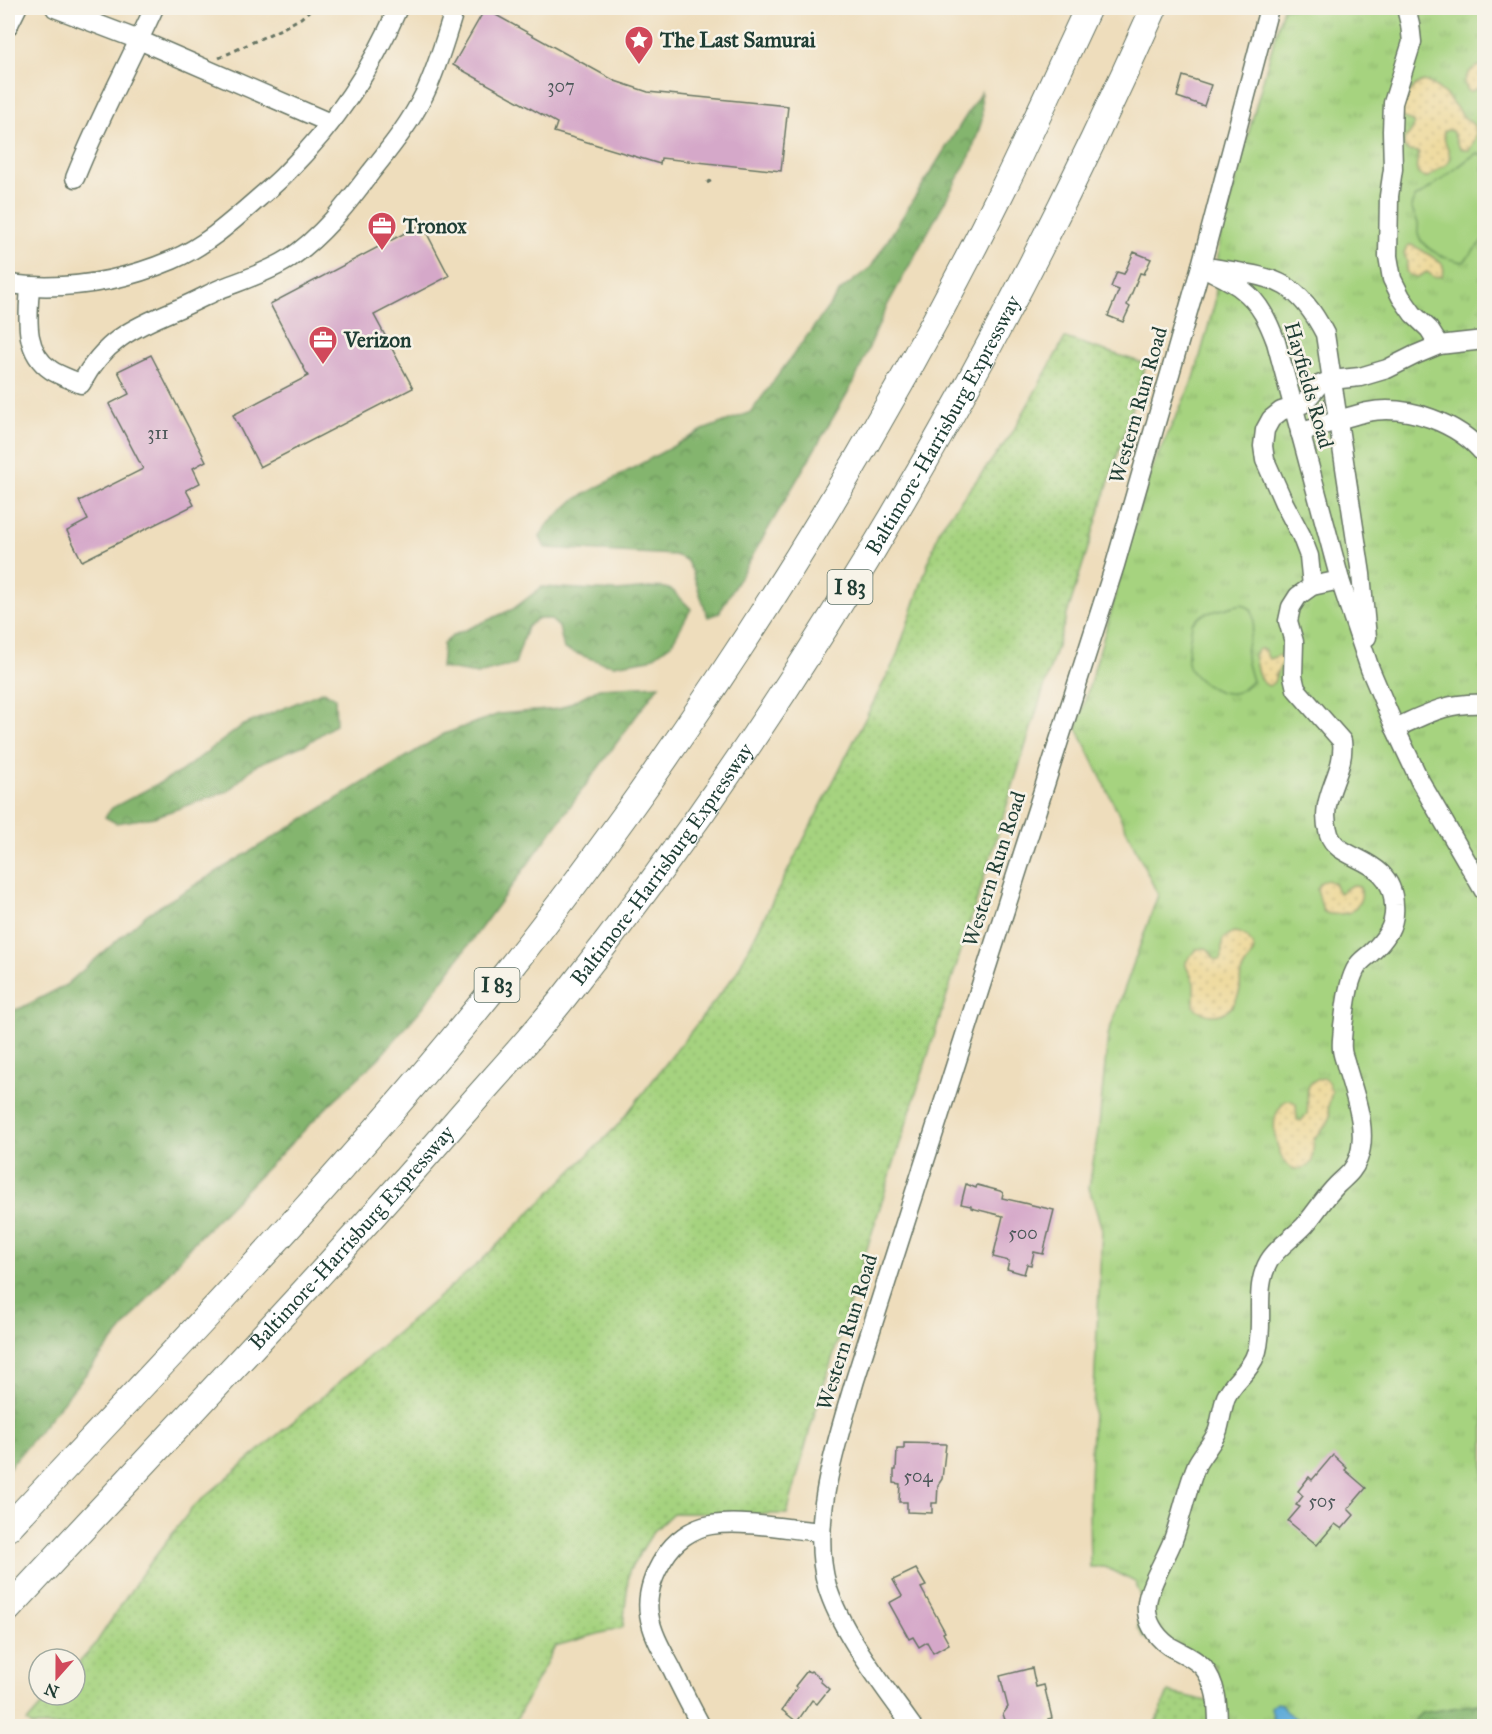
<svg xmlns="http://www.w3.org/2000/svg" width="1492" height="1734" font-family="'IM FELL Great Primer',serif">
  <defs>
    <pattern id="grass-tufts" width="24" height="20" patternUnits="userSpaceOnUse" patternTransform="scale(1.5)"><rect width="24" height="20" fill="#a6d37f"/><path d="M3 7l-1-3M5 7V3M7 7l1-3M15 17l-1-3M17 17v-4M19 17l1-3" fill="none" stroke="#8eb66e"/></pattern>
    <pattern id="forest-crowns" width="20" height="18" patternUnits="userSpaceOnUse" patternTransform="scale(1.5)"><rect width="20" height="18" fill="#84b56e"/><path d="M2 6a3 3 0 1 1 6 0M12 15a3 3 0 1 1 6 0" fill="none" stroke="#6b945b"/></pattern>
    <pattern id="sand-dots" width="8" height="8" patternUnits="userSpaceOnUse" patternTransform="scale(1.5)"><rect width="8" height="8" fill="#eeda9e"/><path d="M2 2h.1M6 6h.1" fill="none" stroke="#ccbc89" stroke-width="1.8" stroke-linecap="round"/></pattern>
    <pattern id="park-dots" width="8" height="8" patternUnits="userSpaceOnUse" patternTransform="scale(1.5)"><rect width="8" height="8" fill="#a6d37f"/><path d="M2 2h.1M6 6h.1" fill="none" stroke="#8eb66e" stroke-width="1.8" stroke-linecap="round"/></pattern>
  </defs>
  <rect width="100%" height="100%" fill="#f7f3e8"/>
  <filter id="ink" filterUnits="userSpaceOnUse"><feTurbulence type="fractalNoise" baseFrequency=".0167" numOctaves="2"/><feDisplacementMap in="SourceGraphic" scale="12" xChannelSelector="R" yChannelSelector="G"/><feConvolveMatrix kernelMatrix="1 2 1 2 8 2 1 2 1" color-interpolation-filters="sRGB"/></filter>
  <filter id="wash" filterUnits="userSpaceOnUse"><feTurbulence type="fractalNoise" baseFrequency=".008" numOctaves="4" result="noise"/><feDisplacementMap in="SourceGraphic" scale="24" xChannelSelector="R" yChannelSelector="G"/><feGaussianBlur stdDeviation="1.35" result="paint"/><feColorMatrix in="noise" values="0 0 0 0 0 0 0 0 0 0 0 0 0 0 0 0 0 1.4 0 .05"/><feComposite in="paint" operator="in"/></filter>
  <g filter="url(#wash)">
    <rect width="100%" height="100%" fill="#eeddbc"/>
    <polygon fill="url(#grass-tufts)" stroke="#62885a" stroke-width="1.5" points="1283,8 1484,8 1484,1726 1197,1726 1211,1705 1215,1665 1192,1662 1172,1655 1143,1637 1138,1628 1141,1596 1135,1582 1105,1567 1090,1567 1089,1507 1091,1452 1102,1229 1089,1188 1099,1125 1108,1035 1158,895 1077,728 1112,608 1126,550 1154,463 1194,378 1215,302 1219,240"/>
    <g fill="url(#forest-crowns)" stroke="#527951" stroke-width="1.5">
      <polygon points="981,92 982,120 971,154 887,306 854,382 719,613 708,617 692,571 686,560 675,555 545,548 540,537 546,526 574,500 703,430 751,412 841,290 871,267"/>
      <polygon points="542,587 617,591 661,587 672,590 691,609 672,643 650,659 614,665 600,662 564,649 559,627 550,619 537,619 527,627 515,664 478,674 441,668 443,644 454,635 513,609"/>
      <polygon points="659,685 423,1007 379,1058 330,1104 194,1242 8,1469 8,1012 21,1008 66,985 147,914 444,734 499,714 559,709 599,688"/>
      <polygon points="324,691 335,698 336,724 306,744 256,765 228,791 154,817 116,823 105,817 112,808 180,772 242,726"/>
      <polygon points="1484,1699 1484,1726 1409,1726 1421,1713 1478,1704"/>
    </g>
    <g fill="url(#sand-dots)" stroke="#868c69" stroke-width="1.5">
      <path d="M1484,65V85L1472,91H1468L1464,83C1467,72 1473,67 1484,65Z"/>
      <path d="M1424,81C1442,87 1451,101 1462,115C1466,120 1473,122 1475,128C1478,136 1473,144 1469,150C1455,150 1458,140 1452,131L1448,130L1444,131C1441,141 1454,153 1448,162C1445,167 1444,165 1440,168C1434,173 1424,185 1417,171C1415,165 1418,158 1419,152L1409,151L1404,148V140L1413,129L1414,125L1412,121L1402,117C1398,108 1402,106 1407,98C1412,89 1414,84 1424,81Z"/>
      <path d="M1410,245C1417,246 1436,259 1442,264L1444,270L1442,276L1434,277L1427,272L1418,277L1409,275L1406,271L1407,262L1404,253L1407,246Z"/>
      <path d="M1260,649H1264L1269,659L1280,655L1283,657L1284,661L1277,672L1274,682L1269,686C1256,681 1258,668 1254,656L1257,650Z"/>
      <path d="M1327,880L1334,883L1339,893C1348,890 1349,882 1359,886C1365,897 1359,904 1351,912C1343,914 1329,916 1323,911L1317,889L1321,882Z"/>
      <path d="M1233,932C1245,933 1250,938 1254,949C1251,960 1244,965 1241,974C1239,981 1242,986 1239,993C1232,1015 1212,1022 1194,1007V983L1186,966V962L1196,949L1206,948L1209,950L1215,960H1220C1224,953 1220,947 1223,939Z"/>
      <path d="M1323,1078L1328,1082L1332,1091L1328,1108L1330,1115L1328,1123L1314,1139L1312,1162C1285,1188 1271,1138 1275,1118C1277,1111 1281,1106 1285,1101L1290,1100L1296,1104L1297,1120L1301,1121L1307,1114C1310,1098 1300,1081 1323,1078Z"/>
    </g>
    <g fill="url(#park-dots)" stroke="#62885a" stroke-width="1.5">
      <polygon points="1065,338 1146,364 810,1429 787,1514 673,1513 653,1532 629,1571 623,1627 555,1646 513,1726 32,1726 27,1722 51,1695 75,1695 75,1667 94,1646 141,1575 193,1507 482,1260 618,1125 735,975 896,658 940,528 1011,435"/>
      <polygon points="1168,1692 1211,1702 1209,1726 1155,1726"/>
    </g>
    <g fill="#a6d37f" stroke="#62885a" stroke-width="1.5">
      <path d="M1477,153L1484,157V241C1475,246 1472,255 1463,262C1449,260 1421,250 1418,233C1417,230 1419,227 1418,224C1417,218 1413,212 1411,207C1412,204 1413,200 1415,198C1418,195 1424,193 1427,190C1444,179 1460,164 1477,153Z"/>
      <path d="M1242,604L1251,609C1258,626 1250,631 1247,647C1244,658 1249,670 1252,681C1247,686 1240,693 1232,693C1217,695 1189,677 1188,662C1187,650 1191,635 1192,623L1204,614Z"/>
    </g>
    <polygon fill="#5fabd8" stroke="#3f7486" stroke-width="1.5" points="1276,1703 1281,1704 1288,1713 1307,1726 1293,1726 1274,1722 1271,1707"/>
    <g id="blocks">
      <g fill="#d5a8c9">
        <polygon points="485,9 615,81 648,92 788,106 781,171 661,158 660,164 554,132 557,123 453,65"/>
        <polygon points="1183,76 1211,85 1204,106 1177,97"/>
        <polygon points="422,224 449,276 374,315 413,388 260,467 233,415 308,376 270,304"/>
        <polygon points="1134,252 1151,259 1144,274 1140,273 1127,305 1130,307 1123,322 1108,316 1119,290 1111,287 1117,272 1124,274"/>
        <polygon points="151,355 206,461 193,468 200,483 186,490 194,505 82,561 67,531 88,520 79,501 143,469 109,404 129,394 118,371"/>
        <polygon points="966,1184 976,1188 977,1185 1000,1191 1003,1193 1002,1198 1054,1210 1043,1254 1034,1252 1031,1265 1027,1264 1024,1274 1007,1269 1009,1261 993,1257 1003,1216 971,1208 971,1206 961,1204"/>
        <polygon points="904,1443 946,1444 942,1479 938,1485 937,1503 932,1503 932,1513 907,1512 907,1502 899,1502 900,1484 894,1483 894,1470 896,1470 897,1449 904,1449"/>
        <polygon points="1333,1455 1347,1468 1345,1470 1366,1488 1348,1509 1354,1515 1342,1529 1335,1524 1317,1545 1288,1521 1300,1507 1296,1505 1303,1496 1298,1491 1309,1477 1312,1480"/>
        <polygon points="916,1569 926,1586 921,1588 945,1632 943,1633 949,1644 933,1653 927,1642 919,1647 913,1637 909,1639 889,1603 902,1596 893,1580"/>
        <polygon points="1032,1668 1036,1687 1044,1685 1052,1718 1048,1719 1050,1726 1016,1726 1005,1720 1003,1714 1008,1707 1000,1676"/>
        <polygon points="807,1671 810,1672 811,1671 821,1679 820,1681 829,1689 817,1704 812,1700 797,1722 782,1710 797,1688 795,1686"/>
      </g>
    </g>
  </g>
  <g filter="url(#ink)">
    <use href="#blocks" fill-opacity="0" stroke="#677564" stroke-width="1.5"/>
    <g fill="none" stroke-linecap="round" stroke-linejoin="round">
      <g stroke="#677564" stroke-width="21">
        <g id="minor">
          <polyline points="55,8 139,40 330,123"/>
          <polyline points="1406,8 1410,24 1412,42 1393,103 1392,131 1393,169 1389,196 1388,256 1392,279 1401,297 1413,314 1429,329 1439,345"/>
          <polyline points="8,26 17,8"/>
          <path d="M75,178C98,120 128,65 154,8"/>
          <path d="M1201,266C1215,274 1232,280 1243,290C1260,303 1269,323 1276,342L1340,580L1370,669L1395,728L1420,781L1484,891"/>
          <path d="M1214,268C1272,278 1296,277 1325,334L1361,574L1367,637"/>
          <path d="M8,284C64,291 120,282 172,260C203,247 228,225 253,203C264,193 277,183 287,172C334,125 372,69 398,8"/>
          <path d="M30,287C28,317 23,351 51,370C60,376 71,379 81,384C104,341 132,328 175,310C190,304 205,296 220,289C243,280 266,273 287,260C321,238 347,204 371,172C391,147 411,122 425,93C438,66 446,36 455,8"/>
          <path d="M1300,433C1322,426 1345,417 1367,412C1408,404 1458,423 1484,454"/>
          <polyline points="1312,586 1309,556 1301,535 1284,503 1265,460 1263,446 1265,430 1271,419 1281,411 1303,404 1319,385 1331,380 1360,377 1387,369 1415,355 1439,345 1484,340"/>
          <path d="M1395,728C1429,713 1447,702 1484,704"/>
          <path d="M701,1726C691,1707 681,1688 672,1669C663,1652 652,1634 649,1614C646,1594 654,1574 664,1558C674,1541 692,1528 711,1525C743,1520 788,1529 821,1532"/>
          <path d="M912,1726C884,1686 841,1633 827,1586C809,1521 837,1442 855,1380L1115,565L1201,266L1269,8"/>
          <path d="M1218,1726C1218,1706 1217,1684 1203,1667C1193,1657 1181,1653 1169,1646C1155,1636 1145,1620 1147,1603C1149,1585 1166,1558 1173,1540C1182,1515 1187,1488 1197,1464C1203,1453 1214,1441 1218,1430C1221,1420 1222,1408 1226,1397C1234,1379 1250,1373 1257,1351C1265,1321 1253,1288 1269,1261C1277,1247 1294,1237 1305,1225C1316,1212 1325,1197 1337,1185C1346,1176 1353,1172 1358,1159C1369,1130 1354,1094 1346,1065C1345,1060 1342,1054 1342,1049C1341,1042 1343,1033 1343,1026C1346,1007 1347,982 1358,965C1361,961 1366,957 1370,954C1385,940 1396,926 1394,905C1392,855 1338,863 1329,834C1317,797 1346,775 1342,741L1296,689L1293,676L1294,642L1288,621L1291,607L1298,596L1312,586L1340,580"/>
        </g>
      </g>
      <g stroke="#677564" stroke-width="28">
        <g id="highway">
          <path d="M8,1528C180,1345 355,1164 511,967C556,910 599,852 641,793C777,601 900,398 1004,187C1033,128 1060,67 1088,8"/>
          <path id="s1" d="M8,1609C157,1448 309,1291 453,1125C490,1082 529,1041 564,997C803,695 998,359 1154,8"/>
        </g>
      </g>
      <g stroke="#677564" stroke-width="3" stroke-dasharray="4.5 4.5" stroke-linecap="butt">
        <polyline points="219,58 283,28 301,18 312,8"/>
        <polyline points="707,183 712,180"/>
      </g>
      <use href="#minor" stroke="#fff" stroke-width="18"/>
      <use href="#highway" stroke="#fff" stroke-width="26"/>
    </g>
  </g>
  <defs>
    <g id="sight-pin" transform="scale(1.5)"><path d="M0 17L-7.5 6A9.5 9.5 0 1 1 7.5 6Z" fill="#d1495b" stroke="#f7f3e8"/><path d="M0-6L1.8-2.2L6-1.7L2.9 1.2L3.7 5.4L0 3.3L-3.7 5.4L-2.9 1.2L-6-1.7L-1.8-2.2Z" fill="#fff"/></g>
    <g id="office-pin" transform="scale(1.5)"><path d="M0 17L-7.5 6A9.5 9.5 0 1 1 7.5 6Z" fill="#d1495b" stroke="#f7f3e8"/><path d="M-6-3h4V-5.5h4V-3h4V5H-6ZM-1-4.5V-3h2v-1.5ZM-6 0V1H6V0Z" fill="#fff"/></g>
  </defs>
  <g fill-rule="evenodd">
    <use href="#sight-pin" x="639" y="40"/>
    <use href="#office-pin" x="382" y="226"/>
    <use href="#office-pin" x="323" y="340"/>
  </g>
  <g text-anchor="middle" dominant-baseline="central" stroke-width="5" stroke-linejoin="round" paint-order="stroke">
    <g font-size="18" fill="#4c5859">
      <text x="561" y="86">307</text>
      <text x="158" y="433">311</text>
      <text x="1023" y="1233">500</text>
      <text x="918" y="1476">504</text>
      <text x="1322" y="1501">505</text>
    </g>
    <g fill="#f7f3e8" stroke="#60746a" stroke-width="1.5">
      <rect x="827.5" y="570" width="45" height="34" rx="4.5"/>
      <rect x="474.5" y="968" width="45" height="34" rx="4.5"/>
    </g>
    <g font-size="20" font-weight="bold" fill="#1f3d34">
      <text x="850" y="587">I 83</text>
      <text x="497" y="985">I 83</text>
    </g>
    <g font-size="21" font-weight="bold" fill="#1f3d34" stroke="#f7f3e8" text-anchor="start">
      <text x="660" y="40">The Last Samurai</text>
      <text x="403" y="226">Tronox</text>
      <text x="344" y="340">Verizon</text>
    </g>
    <g font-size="21" fill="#1f3d34" stroke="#f7f3e8">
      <text transform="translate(1309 385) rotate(74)">Hayfields Road</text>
      <text transform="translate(1138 405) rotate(-74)">Western Run Road</text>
      <text stroke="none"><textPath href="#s1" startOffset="1514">Baltimore-Harrisburg Expressway</textPath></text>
      <text stroke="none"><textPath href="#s1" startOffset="992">Baltimore-Harrisburg Expressway</textPath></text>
      <text transform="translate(994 869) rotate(-72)">Western Run Road</text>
      <text stroke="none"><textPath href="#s1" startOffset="506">Baltimore-Harrisburg Expressway</textPath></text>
      <text transform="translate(847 1332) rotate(-73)">Western Run Road</text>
    </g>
  </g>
  <rect width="1492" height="1734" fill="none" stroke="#f7f3e8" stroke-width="30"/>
  <g transform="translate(57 1677) rotate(201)"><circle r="28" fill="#f7f3e8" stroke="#a1aaa0" stroke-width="1.5"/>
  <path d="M0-4.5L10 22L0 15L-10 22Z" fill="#d1495b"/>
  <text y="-9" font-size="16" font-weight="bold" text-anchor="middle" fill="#1f3d34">N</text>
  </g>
</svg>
